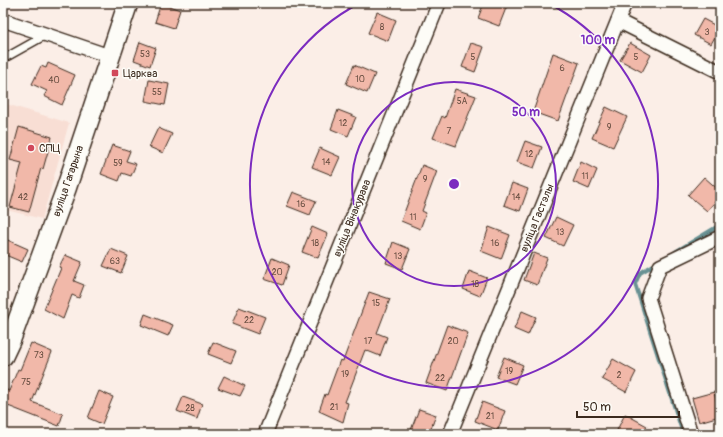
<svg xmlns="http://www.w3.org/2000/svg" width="723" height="437" font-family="Pangolin,sans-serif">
  <rect width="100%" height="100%" fill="#fbeee7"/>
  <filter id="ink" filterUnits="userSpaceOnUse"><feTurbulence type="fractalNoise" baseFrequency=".025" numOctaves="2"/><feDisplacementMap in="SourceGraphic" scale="8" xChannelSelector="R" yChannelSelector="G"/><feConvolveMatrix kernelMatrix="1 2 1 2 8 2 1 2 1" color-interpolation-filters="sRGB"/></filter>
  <g filter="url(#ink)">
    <polygon fill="#f8ded4" points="3,103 69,123 42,219 3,209 3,172 5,164 3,161"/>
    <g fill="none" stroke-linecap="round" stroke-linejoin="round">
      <g stroke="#689193" stroke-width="4">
        <polyline points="675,252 720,225"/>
        <polyline points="657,263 640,273 635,284 683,434"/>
      </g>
    </g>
    <g fill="#f1b8a9" stroke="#3b2a1e">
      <polygon points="161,3 180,10 174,28 155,22"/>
      <polygon points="484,3 508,3 499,26 478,18"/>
      <polygon points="377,12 396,20 388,41 368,33"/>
      <polygon points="703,19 720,28 711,44 694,35"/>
      <polygon points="140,42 156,48 150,66 134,60"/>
      <polygon points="471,43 484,47 475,72 462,67"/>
      <polygon points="630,43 651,55 642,72 620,60"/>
      <polygon points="553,53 579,63 558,121 533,112"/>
      <polygon points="48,63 75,75 62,105 44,96 47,91 32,84 41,66 46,68"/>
      <polygon points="354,65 375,74 367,93 346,84"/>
      <polygon points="149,80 169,84 165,105 145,101"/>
      <polygon points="455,89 476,96 456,146 433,138 442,116 445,118"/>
      <polygon points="606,107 627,117 613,147 592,138"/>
      <polygon points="338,110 356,117 348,136 331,129"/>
      <polygon points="19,127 52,137 43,169 41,168 29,212 10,207 22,163 10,160"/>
      <polygon points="158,128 172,134 163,153 149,147"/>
      <polygon points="525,141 542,147 534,168 517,162"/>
      <polygon points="112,145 130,151 126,161 136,164 131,176 122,173 119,181 101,174"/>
      <polygon points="320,148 340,157 332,175 312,167"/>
      <polygon points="581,162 597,170 589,189 573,182"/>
      <polygon points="422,165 437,171 422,211 426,213 420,229 401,221"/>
      <polygon points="704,177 720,191 720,196 707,211 688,195"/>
      <polygon points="512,183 528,189 520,211 504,205"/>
      <polygon points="293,192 316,201 310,215 287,206"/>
      <polygon points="556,217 573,225 563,246 546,238"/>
      <polygon points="312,227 328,234 318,258 302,252"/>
      <polygon points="489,227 510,235 501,259 481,251"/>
      <polygon points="3,238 28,249 22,262 3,254"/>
      <polygon points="393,242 410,249 402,269 386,263"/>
      <polygon points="111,249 128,256 121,273 103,266"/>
      <polygon points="534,253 547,258 537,285 524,280"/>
      <polygon points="65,255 82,262 74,281 84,285 79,298 72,295 63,319 44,309 61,268 59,267"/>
      <polygon points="272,258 289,265 282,285 264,279"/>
      <polygon points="469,271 487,278 480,296 463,289"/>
      <polygon points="369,292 390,299 377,333 387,337 380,356 365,350 345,402 348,403 343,422 319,411 325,394 327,395 340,360 343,361"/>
      <polygon points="239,307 265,317 258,334 232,324"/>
      <polygon points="522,311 536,317 528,335 514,329"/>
      <polygon points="145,314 173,325 168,336 141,325"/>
      <polygon points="447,325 468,333 447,391 426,383"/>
      <polygon points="213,342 236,351 231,363 208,354"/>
      <polygon points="31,343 52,352 32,402 63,414 59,426 3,404 3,388 9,391 18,369 20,370"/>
      <polygon points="504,357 523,365 515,384 496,377"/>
      <polygon points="613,359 636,372 626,392 602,379"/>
      <polygon points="224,376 245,386 240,396 218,388"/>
      <polygon points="99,391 113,397 102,424 88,418"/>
      <polygon points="714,392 720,416 699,422 692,398"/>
      <polygon points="183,397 202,404 197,419 177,411"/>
      <polygon points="482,402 505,411 498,430 475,421"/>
      <polygon points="419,409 436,415 429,434 421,434 411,430"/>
      <polygon points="625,414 647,426 642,434 624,434 617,430"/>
    </g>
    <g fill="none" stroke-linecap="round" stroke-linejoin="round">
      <g stroke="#3b2a1e" stroke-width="10">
        <polyline id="lane" points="3,59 46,35"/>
      </g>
      <g stroke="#3b2a1e" stroke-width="16">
        <g id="street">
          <polyline points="3,20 109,56"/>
          <polyline points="618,21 720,72"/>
          <polyline points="265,434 439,3"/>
          <polyline points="450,434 625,3"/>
          <polyline points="691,434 648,298 660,266 720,237"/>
        </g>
      </g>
      <g stroke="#3b2a1e" stroke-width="22">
        <polyline id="secondary" points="3,356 11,339 66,189 128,3"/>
      </g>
      <use href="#lane" stroke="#fdfcf7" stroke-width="7"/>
      <use href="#street" stroke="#fdfcf7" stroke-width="13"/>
      <use href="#secondary" stroke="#fdfcf7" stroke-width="19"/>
    </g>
  </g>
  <g fill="none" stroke="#7b2cbf" stroke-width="2">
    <circle cx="454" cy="184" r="102"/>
    <path d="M548 3A204 204 0 1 1 360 3"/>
  </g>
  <g fill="#d1495b" stroke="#fdfcf7" stroke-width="1.5">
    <rect x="111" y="69" width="8" height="8" rx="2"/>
    <circle cx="31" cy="148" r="4"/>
  </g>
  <g text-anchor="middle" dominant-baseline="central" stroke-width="3" stroke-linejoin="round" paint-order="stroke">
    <g font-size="9" fill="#684e41">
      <text x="382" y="27">8</text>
      <text x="707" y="32">3</text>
      <text x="145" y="54">53</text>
      <text x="473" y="57">5</text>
      <text x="636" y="57">5</text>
      <text x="562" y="68">6</text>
      <text x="360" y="79">10</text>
      <text x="54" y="80">40</text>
      <text x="157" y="92">55</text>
      <text x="462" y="101">5А</text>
      <text x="343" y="123">12</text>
      <text x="609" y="127">9</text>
      <text x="449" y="131">7</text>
      <text x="529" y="154">12</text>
      <text x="326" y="162">14</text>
      <text x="118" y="163">59</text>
      <text x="585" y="176">11</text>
      <text x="425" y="179">9</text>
      <text x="23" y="197">42</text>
      <text x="516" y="197">14</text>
      <text x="301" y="204">16</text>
      <text x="413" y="217">11</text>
      <text x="560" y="232">13</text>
      <text x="315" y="243">18</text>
      <text x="495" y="243">16</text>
      <text x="398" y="256">13</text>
      <text x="115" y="261">63</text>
      <text x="277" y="272">20</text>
      <text x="475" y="284">18</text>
      <text x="376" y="303">15</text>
      <text x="249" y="320">22</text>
      <text x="368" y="341">17</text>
      <text x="453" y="341">20</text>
      <text x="39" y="355">73</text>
      <text x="509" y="371">19</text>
      <text x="345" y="374">19</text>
      <text x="619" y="375">2</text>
      <text x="440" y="378">22</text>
      <text x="26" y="382">75</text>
      <text x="334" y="407">21</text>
      <text x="190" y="408">28</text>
      <text x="490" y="416">21</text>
    </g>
    <g font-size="11" fill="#3b2a1e" stroke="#fdfcf7" text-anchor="start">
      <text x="123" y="73">Царква</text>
      <text x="39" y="148">СПЦ</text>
    </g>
    <g font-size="11" fill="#3b2a1e" stroke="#fdfcf7">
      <text transform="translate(68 181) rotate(-71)">вуліца Гагарына</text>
      <text transform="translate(352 218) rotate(-68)">вуліца Вінакурава</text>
      <text transform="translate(537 218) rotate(-68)">вуліца Гастэлы</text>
    </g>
  </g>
  <circle cx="454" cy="184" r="6" fill="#7b2cbf" stroke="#fdfcf7" stroke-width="2"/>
  <g font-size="12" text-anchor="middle" font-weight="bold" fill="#7b2cbf" stroke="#fdfcf7" stroke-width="3" stroke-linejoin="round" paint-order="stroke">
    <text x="598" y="44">100 m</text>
    <text x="526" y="116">50 m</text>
  </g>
  <rect width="723" height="437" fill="none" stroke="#fdfcf7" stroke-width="16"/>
  <rect x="8" y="8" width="707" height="421" fill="none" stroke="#3b2a1e" stroke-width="1.5" filter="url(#ink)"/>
  <path d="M577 411v6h102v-6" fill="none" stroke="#3b2a1e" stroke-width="2"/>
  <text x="583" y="411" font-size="12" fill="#3b2a1e" stroke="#fdfcf7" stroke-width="3" paint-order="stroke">50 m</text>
</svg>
